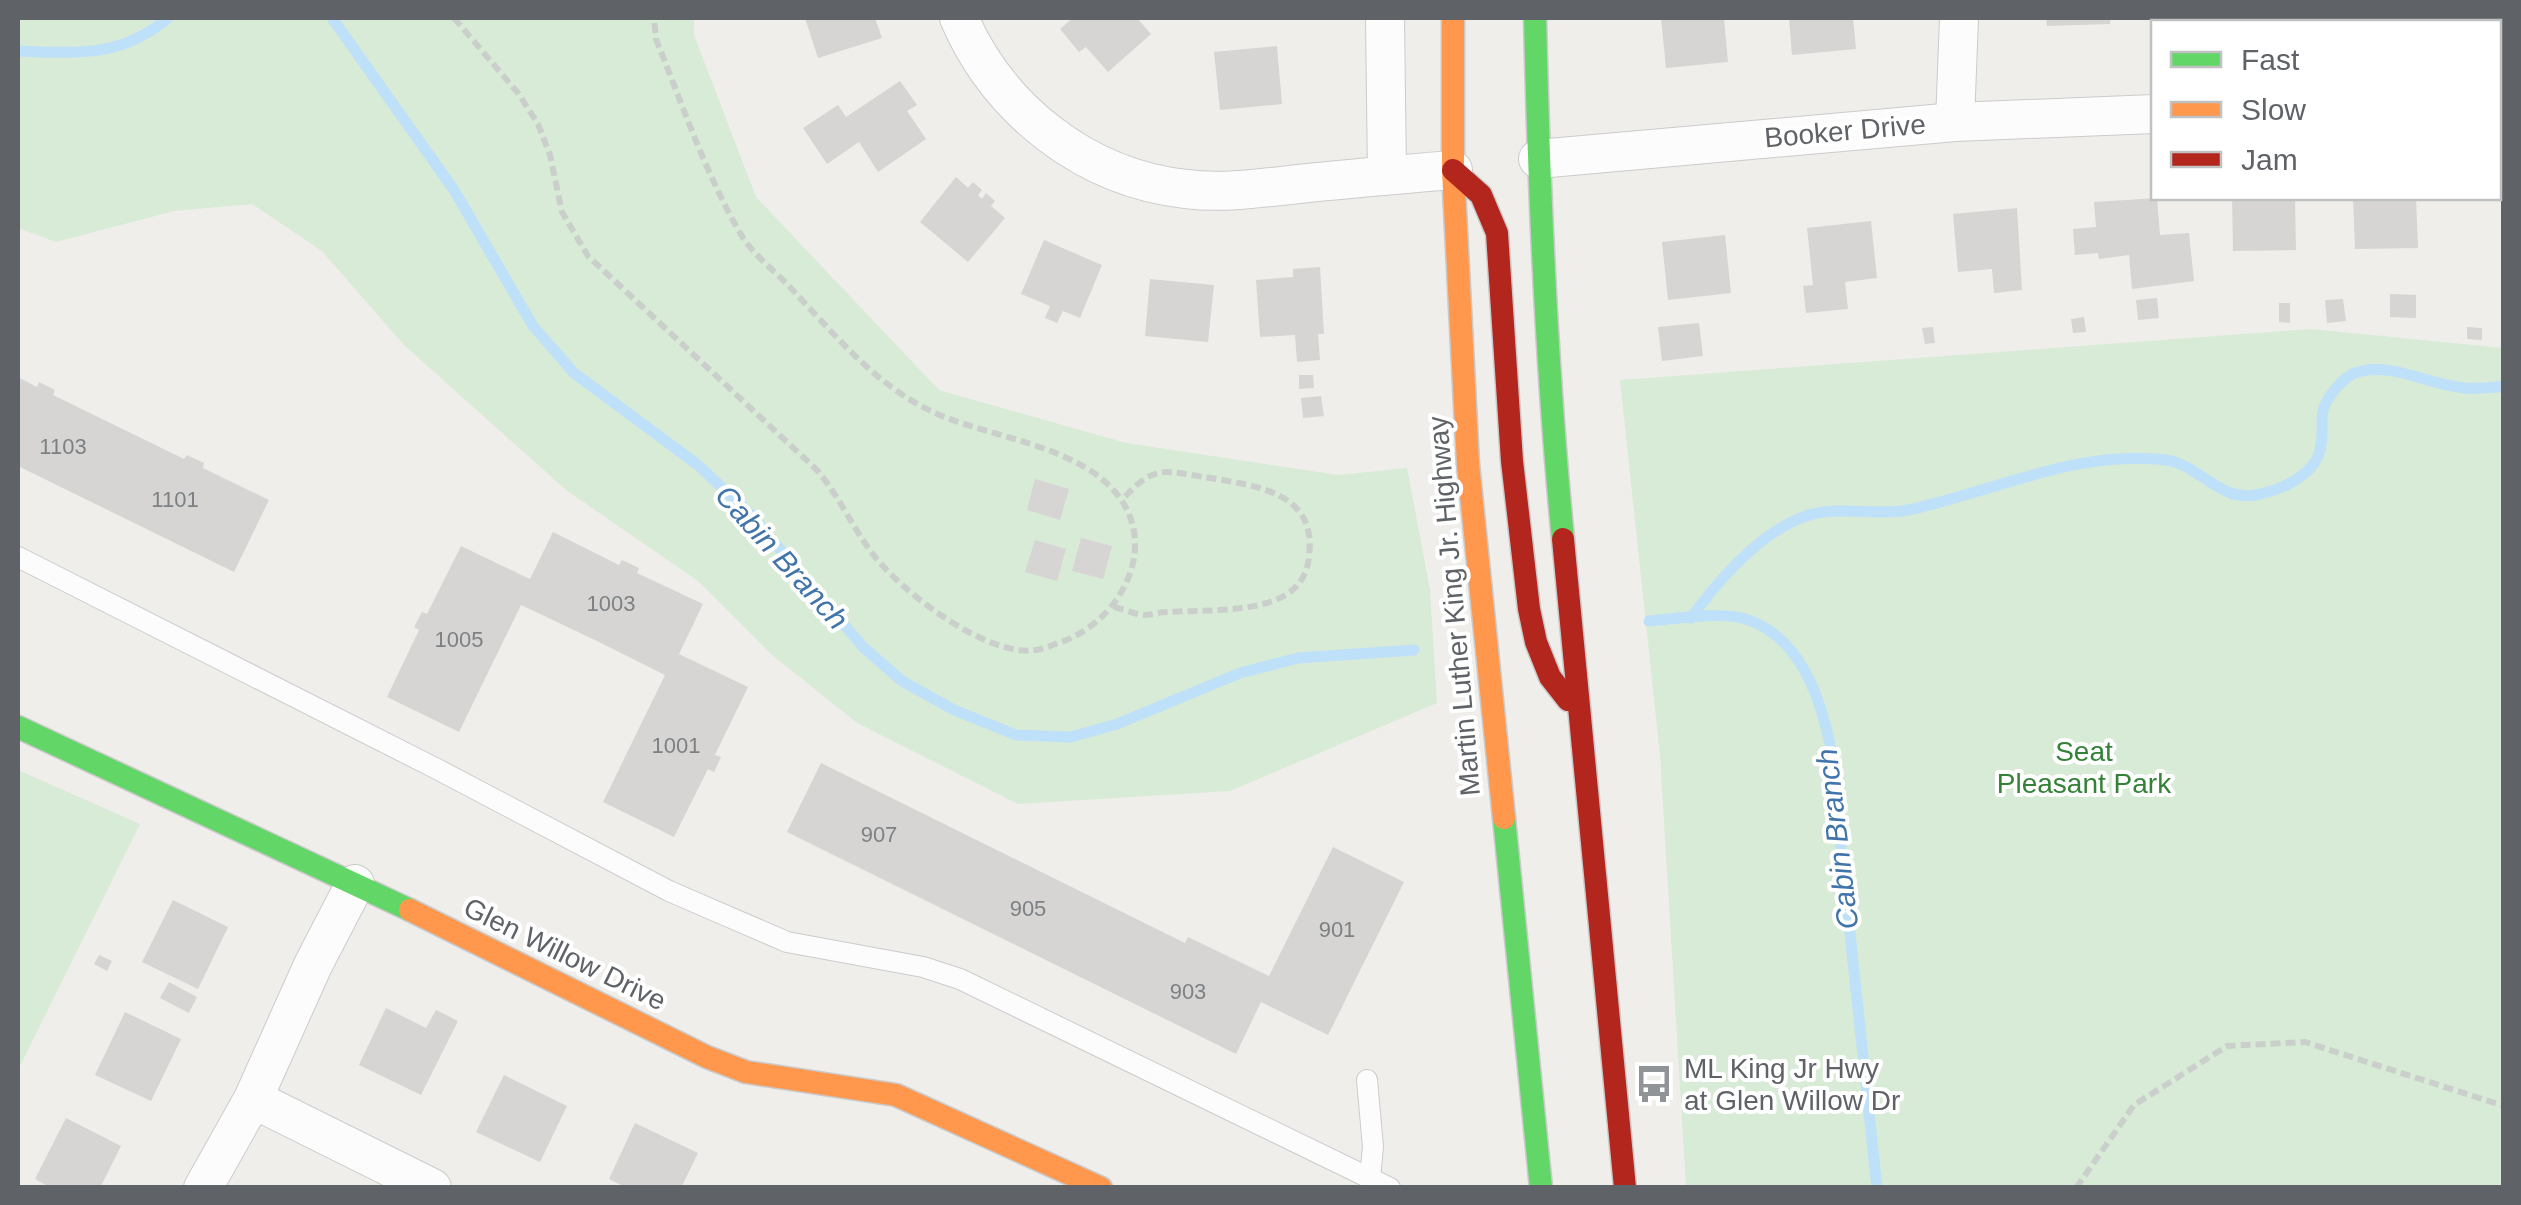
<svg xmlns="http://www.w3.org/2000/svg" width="2521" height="1205" font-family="Helvetica,sans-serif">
  <rect width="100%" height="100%" fill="#efeeea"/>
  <g fill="#d8ebd6">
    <polygon points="18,18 694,18 694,35 756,197 939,390 1126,443 1338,475 1407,468 1430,590 1437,703 1230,791 1018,804 857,723 771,654 698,581 566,490 404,345 322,251 252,204 174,211 56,242 18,228"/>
    <polygon points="2311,329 2503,348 2503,1187 1686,1187 1660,755 1620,380"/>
    <polygon points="18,770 140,824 18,1070"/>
  </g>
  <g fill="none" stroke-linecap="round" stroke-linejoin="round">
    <g stroke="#bfe0f9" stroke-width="11">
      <polyline points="332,18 454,190 533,326 574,373 698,465 751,515 863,647 902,681 954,710 1016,735 1071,737 1117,724 1240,673 1298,658 1414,650"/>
      <path d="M18,51C76,53 121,58 168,18"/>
      <path d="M1691,618C1718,581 1758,534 1803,517C1837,504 1873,517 1908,510C1994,492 2076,449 2166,460C2198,464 2220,502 2255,495C2279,491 2314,476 2320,450C2327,420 2313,415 2337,387C2341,382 2349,375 2355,373C2388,361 2425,383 2458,387C2473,390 2489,388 2504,386"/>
      <path d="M1649,621C1675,619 1718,612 1742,618C1798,633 1820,695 1830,745L1877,1188"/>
    </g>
  </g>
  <g fill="#d6d5d3">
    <polygon points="805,18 875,18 882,38 818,58"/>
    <polygon points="1073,18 1137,18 1151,34 1108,72 1086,47 1079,52 1060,29"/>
    <polygon points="1661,18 1724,18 1728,62 1666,68"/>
    <polygon points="1789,18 1853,18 1856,49 1792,55"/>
    <polygon points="2046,18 2110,18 2110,24 2047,26"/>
    <polygon points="1277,46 1282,104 1220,110 1214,52"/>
    <polygon points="900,81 917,105 907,111 926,139 878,172 859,142 827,164 803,128 838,105 846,117"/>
    <polygon points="956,177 968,188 973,182 982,190 978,195 982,199 986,193 995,201 991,206 1005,218 968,262 920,222"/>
    <polygon points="2157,198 2160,235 2189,233 2194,281 2132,289 2129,255 2099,259 2098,253 2075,255 2073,229 2096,227 2094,202"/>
    <polygon points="2232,198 2295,198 2296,250 2233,251"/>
    <polygon points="2353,198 2416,198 2418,248 2355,249"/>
    <polygon points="2017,208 2022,290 1994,293 1992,269 1958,272 1953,214"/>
    <polygon points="1871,221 1877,278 1845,282 1848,309 1806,313 1803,286 1813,285 1807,228"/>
    <polygon points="1725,235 1731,293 1668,300 1662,242"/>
    <polygon points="1044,240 1102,265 1080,318 1063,311 1057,323 1045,318 1050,306 1021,294"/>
    <polygon points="1320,267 1324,334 1318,334 1320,360 1297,362 1295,335 1260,337 1256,280 1293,277 1293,269"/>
    <polygon points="1150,279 1214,285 1208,342 1145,336"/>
    <polygon points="2390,294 2416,295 2416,318 2390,317"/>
    <polygon points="2157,298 2159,318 2138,320 2136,300"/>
    <polygon points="2343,299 2346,321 2327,323 2325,300"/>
    <polygon points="2279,303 2290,303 2290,323 2279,322"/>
    <polygon points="2084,317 2086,332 2073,333 2071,319"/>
    <polygon points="1699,323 1703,356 1662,361 1658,327"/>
    <polygon points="1933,327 1935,343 1925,344 1922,328"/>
    <polygon points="2467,327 2482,328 2482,340 2467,339"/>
    <polygon points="1299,375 1313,375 1314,388 1299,389"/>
    <polygon points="18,377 37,387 39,382 55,390 53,395 184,459 187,455 204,463 203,468 269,500 234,572 18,466"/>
    <polygon points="1321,396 1324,416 1303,418 1301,398"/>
    <polygon points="1035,479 1069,489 1060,520 1027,510"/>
    <polygon points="553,532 619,565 622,560 639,568 637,573 703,604 679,654 748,687 715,755 721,757 714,772 708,769 674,837 603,802 665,675 599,642 521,605 459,732 387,697 419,630 414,627 422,612 427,614 461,546 530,579"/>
    <polygon points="1081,538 1112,546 1103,579 1072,571"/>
    <polygon points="1035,540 1066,549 1057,581 1025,572"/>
    <polygon points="821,763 1185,943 1188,937 1269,976 1333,847 1404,882 1328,1035 1261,1002 1236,1054 787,832"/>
    <polygon points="173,900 228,927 198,989 142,962"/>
    <polygon points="99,955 112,961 107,971 94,964"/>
    <polygon points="169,982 197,997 189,1013 160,998"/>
    <polygon points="386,1008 426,1028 436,1010 458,1021 421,1095 359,1065"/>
    <polygon points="125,1012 181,1039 151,1101 95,1075"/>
    <polygon points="504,1075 567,1106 540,1162 476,1132"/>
    <polygon points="66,1118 121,1146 100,1188 51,1188 35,1179"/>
    <polygon points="635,1123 698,1153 681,1188 627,1188 609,1179"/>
  </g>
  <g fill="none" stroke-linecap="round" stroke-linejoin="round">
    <g stroke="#cbcccc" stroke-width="22">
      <g id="lane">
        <polyline points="18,557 437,769 669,891 787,942 923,967 960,979 1390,1188"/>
        <polyline points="1367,1080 1373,1147 1370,1178"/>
      </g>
    </g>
    <g stroke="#cbcccc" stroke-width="40">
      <g id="street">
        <path d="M959,18C999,110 1085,178 1186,189C1226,194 1268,187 1308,183C1356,178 1404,174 1453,170"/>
        <polyline points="1385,18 1387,175"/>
        <polyline points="2344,22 2344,18"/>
        <polyline points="2498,105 2504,105"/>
        <polyline points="1955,122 1959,18"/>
        <polyline points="1538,159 1955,122 2154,114"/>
        <polyline points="253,1099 432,1188"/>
        <polyline points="203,1188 253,1099 313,965 355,884"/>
      </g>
    </g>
    <g stroke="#cacacb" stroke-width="25">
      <g id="fast">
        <path d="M1535,18C1539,192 1546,366 1563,539"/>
        <polyline points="18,727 410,910"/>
        <polyline points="1504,818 1541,1188"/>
      </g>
    </g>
    <g stroke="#cacacb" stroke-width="25">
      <g id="slow">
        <polyline points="1453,18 1453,170 1468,464 1504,818"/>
        <polyline points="410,910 707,1057 746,1072 896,1095 1101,1188"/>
      </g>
    </g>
    <g stroke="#cacacb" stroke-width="25">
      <g id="jam">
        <polyline points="1453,170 1481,195 1497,233 1512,461 1529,609 1536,642 1550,677 1568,700"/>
        <polyline points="1563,539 1625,1188"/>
      </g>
    </g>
    <g stroke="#cacfcc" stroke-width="6" stroke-dasharray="10 5" stroke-linecap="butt">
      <path d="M454,18L518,93L538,124L550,155L562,212L588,256L818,471C839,497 852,526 872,553C899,590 987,658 1036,650C1043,649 1051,646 1058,643C1114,626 1158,556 1122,501C1085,445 991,439 933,412C874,385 830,329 786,283C771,268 751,252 740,233C705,172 682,104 656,39L654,18"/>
      <path d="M1114,607C1123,609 1134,614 1144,615C1151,615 1159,612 1166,612C1199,610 1259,613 1287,594C1300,586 1308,572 1309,556C1317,493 1258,486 1210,478C1164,471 1155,463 1122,500"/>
      <polyline points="2076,1188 2134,1105 2227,1046 2305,1042 2504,1106"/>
    </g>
    <use href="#lane" stroke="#fdfcfc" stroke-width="20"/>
    <use href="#street" stroke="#fdfcfc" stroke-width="38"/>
    <use href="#fast" stroke="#63d668" stroke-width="22"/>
    <use href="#slow" stroke="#ff974d" stroke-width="22"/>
    <use href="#jam" stroke="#b3261e" stroke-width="22"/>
  </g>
  <defs>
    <g id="bus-bare" transform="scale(3)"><path d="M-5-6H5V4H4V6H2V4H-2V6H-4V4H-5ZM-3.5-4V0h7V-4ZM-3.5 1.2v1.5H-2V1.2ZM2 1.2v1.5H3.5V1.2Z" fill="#919496" stroke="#fff" stroke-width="2.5" paint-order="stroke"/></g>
  </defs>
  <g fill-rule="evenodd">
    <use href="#bus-bare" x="1654" y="1084"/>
  </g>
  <g text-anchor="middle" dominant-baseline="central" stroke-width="8" stroke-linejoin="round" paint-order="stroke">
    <g font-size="22" fill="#7e8184">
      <text x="63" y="446">1103</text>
      <text x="175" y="499">1101</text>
      <text x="611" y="603">1003</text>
      <text x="459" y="639">1005</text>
      <text x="676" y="745">1001</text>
      <text x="879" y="834">907</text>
      <text x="1028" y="908">905</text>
      <text x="1337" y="929">901</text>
      <text x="1188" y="991">903</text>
    </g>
    <g font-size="28" fill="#5f6368" stroke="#fff">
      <text transform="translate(1845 131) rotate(-5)">Booker Drive</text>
      <text transform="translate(1454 606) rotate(-95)">Martin Luther King Jr. Highway</text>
      <text transform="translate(565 954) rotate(26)">Glen Willow Drive</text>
    </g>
    <g font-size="28" fill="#348238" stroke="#fff">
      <text x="2084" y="751">Seat<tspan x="2084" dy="32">Pleasant Park</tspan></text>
    </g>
    <g font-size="28" fill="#5f6368" stroke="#fff" text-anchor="start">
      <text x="1684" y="1068">ML King Jr Hwy<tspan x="1684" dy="32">at Glen Willow Dr</tspan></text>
    </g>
    <g font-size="30" font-style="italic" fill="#4174aa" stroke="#fff">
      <text transform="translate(782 557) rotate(48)">Cabin Branch</text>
      <text transform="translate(1837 839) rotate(-97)">Cabin Branch</text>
    </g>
  </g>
  <rect width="2521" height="1205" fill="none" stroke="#5f6368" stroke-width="40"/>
  <rect x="2151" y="20" width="350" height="180" fill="#ffffff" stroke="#bfc1c3" stroke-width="2.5"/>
  <rect x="2171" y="52" width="50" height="15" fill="#63d668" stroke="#bfc1c3" stroke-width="2.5"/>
  <text x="2241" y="70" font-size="30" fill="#5f6368">Fast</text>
  <rect x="2171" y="102" width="50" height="15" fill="#ff974d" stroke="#bfc1c3" stroke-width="2.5"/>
  <text x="2241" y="120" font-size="30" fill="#5f6368">Slow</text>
  <rect x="2171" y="152" width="50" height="15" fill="#b3261e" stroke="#bfc1c3" stroke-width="2.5"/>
  <text x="2241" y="170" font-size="30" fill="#5f6368">Jam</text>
</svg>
